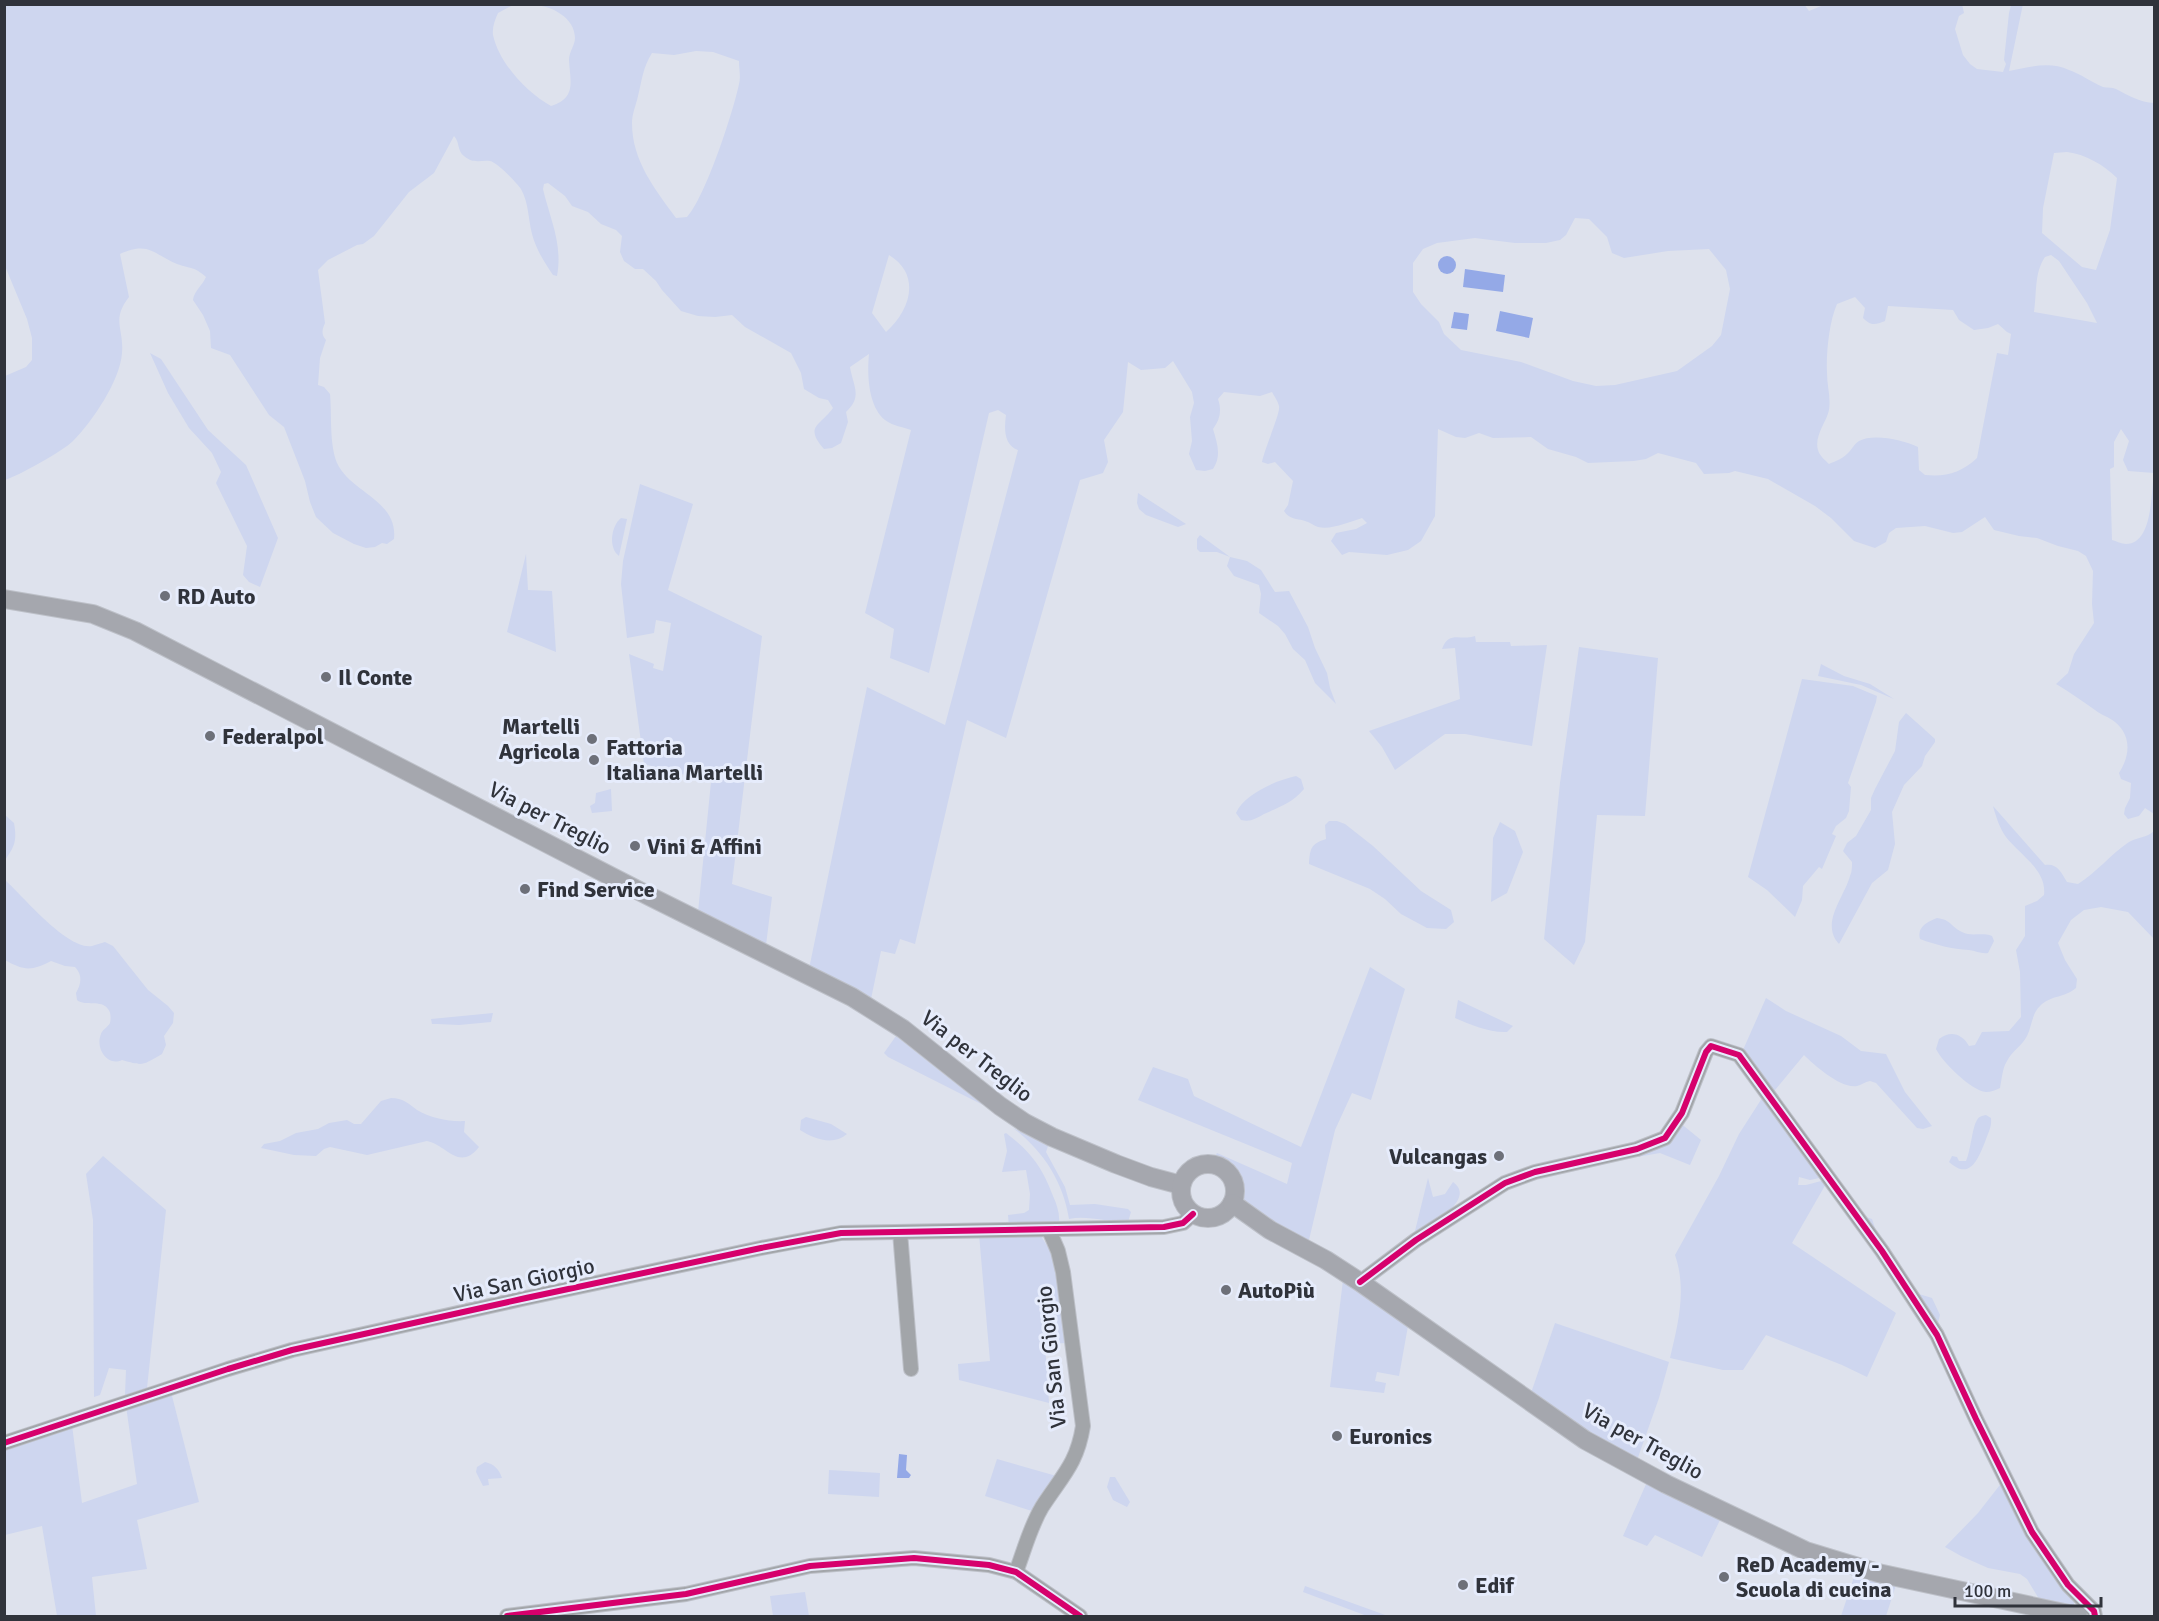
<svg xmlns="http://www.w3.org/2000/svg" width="2159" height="1621" font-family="Signika,sans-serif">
  <rect width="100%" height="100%" fill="#dee2ed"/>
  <g fill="#ced6ef" fill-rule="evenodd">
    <path d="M1804,4L1809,11L1826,4H1962L1964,13L1959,16L1955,29L1963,55L1970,64L1977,69L2003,72L2006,64L2004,60L2009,13L2011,5L2023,4L2009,71C2029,67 2050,61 2069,70C2081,74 2091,82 2103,87C2107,88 2112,87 2116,89C2129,96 2140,102 2154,103V814L2145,808L2139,816L2128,819L2124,814L2125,808L2130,798L2131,783L2121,779L2119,773C2130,756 2132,736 2115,722C2109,717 2101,715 2095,710C2082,701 2070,692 2056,684L2068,673L2074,654L2094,623L2092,604L2093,571L2086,556L2078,551L2058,546L2037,538L2019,536L1994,530L1985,517L1962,532L1953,533L1925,526L1896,528L1889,533L1886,542L1875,548L1854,541L1831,518L1815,506L1768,479L1735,471L1729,473L1704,474L1696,463L1658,453L1646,459L1634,461L1588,463L1576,457L1548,449L1531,437L1493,438L1479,433L1465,438L1456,437L1438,429L1435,516L1421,541L1408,550L1387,555L1349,552L1342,555L1331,541L1336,533L1356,529L1367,523L1362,518C1349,522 1332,530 1318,527C1314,526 1310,522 1305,521C1296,518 1290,520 1284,511L1288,505L1293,481L1275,462L1268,464L1262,462C1264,450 1281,412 1279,406C1278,401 1274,396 1272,392L1260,396L1224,392L1218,399C1222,411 1220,419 1213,429C1217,443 1222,455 1213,469L1205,471L1196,470L1189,454L1192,441L1190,417L1194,403L1192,392L1173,361L1165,368L1141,370L1128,362L1123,412L1104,440L1108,462L1103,473L1080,480L1006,738L967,720L915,944L900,939L895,954L881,951L871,999L809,969L867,687L945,725L1018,450C1004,445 1004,429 1006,415L998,410L989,413L929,673L890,658L894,629L865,613L911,430C903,427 893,426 885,420C868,406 867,374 869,354L850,367C853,386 863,396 846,412L848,422L841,443L832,448L824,449C804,426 820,426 833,408L828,400L819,398L804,389L801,373L791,353L745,327L732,315L715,317L698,316L681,311L662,290L656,281L643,269H635L624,261L620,252L622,236L616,230L601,224L588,212L572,206L565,196L548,183L544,184L543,189C550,219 563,244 557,276L553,275C544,262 536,249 532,234C528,218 529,204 521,189C517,183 497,162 490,161C480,160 473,164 464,156C457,151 460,142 454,136L434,173L409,192L374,236L363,244L357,245L328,260L318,270L325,323C322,330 321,334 326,340L320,358L318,385L324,387L330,394C332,415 329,443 337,463C351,493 398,500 394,539L387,544L382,543L375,547L366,548L354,544L333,533L316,517L310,502L305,481L284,427L269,415L230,355L211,348L210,331L203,315L193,300C194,291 202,286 206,277C194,266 190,269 177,264C153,254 149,241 120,254L129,297C111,320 124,328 122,353C120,381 92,422 73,441C63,451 18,476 5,480V376L26,367L32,360V338L27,319L5,266V5H513L498,13C495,20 492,27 493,35C499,63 527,93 551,106C577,98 570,81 569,60C569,52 575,45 575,38C575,18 552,6 535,5ZM696,51L713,52L739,61C739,69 741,77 739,84C733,113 705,198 687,217L676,218C655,189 632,161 632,123C632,114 636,105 638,96C642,80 643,67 652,53L674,55ZM2067,152C2085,154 2104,165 2117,178L2110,230L2096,270L2082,267L2042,233L2043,208L2054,153ZM1575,218L1589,219L1607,237L1612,253L1624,258L1668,251L1709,249L1726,270L1730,289L1721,335L1712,346L1677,371L1615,385L1596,386L1573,381L1521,362L1461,350L1444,334L1439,322L1421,304L1413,292V263L1423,249L1437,243L1475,238L1515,243H1546L1560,240L1566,235ZM889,255C922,275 910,311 886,332L872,313ZM2051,255L2059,261L2087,303L2097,323L2034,312C2037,293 2034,273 2045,257ZM1855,297L1865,308L1863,318C1871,326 1875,325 1885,321L1888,306L1953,310L1959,320L1974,330L1988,328L1998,324L2007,332L2011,334L2008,355L1997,353L1977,458C1961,473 1946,477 1925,475L1919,470L1918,447C1904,440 1873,433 1859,441C1854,444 1853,448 1849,452C1844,458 1836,461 1829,464C1825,460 1819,455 1818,450C1814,436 1826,423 1829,410C1831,397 1827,386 1827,373C1826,354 1829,322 1837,304ZM2121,429L2129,441L2123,460L2128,471L2154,473C2151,492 2153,544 2126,544C2122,544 2116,541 2112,540L2110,469L2114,467V442Z"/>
    <polygon points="150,353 161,359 208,430 246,465 278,538 260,587 249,582 243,575 247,546 216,483 221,472 212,453 189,428 168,393"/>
    <polygon points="640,484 693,504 668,590 762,636 732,884 772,897 766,945 698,912 711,782 644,764 629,654 654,664 653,668 663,671 671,623 656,620 654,633 627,638 621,584 623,561"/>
    <polygon points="1138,493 1186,524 1178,527 1146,515 1139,509 1137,503"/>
    <path d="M621,518L627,519L619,556C608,548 611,526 621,518Z"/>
    <polygon points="1200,535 1230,557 1247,561 1261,570 1275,592 1289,591 1308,627 1315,648 1327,673 1330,688 1336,704 1315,683 1305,660 1293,649 1285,634 1278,626 1259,613 1261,594 1259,585 1234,576 1227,566 1230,557 1217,552 1200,552 1197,549 1197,539"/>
    <polygon points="526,554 528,590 552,591 556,652 507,632"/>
    <path d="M1475,636L1476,642H1510L1511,646L1547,645L1532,746L1465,734H1445L1395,770L1382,747L1369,731L1460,699L1455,648L1442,649C1449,630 1460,641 1475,636Z"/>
    <polygon points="1579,647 1658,658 1645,816 1597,815 1585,942 1574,965 1544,939 1560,783"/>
    <polygon points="1821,664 1844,676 1870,684 1894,699 1861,685 1818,676"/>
    <polygon points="1802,679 1853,686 1877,696 1876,702 1848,783 1851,787 1849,811 1846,818 1836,826 1832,834 1836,836 1822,869 1819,867 1803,886 1802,900 1795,917 1767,890 1748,877"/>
    <path d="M1906,713L1935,739V742L1925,756L1922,766L1904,785L1892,812L1895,844L1888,870L1872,883L1839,944C1820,923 1844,898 1850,876C1852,872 1852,867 1852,862L1843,851L1847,843L1856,836L1871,810V798L1875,789L1895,751L1899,722Z"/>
    <path d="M1296,776L1301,779L1304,789C1291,804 1281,806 1264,814C1255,819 1251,822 1241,820L1236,813C1244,794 1277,780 1296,776Z"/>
    <polygon points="611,789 612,811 592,813 590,806 595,803 596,793"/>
    <path d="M1993,806L2045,865C2057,863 2061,872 2067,882L2078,884C2097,872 2110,855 2129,842C2137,837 2147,838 2154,831V939L2128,912L2101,907L2084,910L2071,920L2058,943L2065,960L2077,979L2076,988C2064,998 2051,995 2040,1006C2032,1013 2032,1026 2027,1036C2022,1046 2012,1051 2007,1061C2002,1069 2002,1079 2000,1088C1996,1090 1991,1092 1986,1092C1972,1091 1942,1062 1936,1049L1939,1039C1951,1030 1962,1034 1969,1046L1975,1045L1982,1032L2009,1031L2021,1017L2020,972L2016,950L2025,936V906L2037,901L2044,895C2047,870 2020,855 2006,837C2000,829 1996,817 1993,806Z"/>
    <path d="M5,815L14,823C17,840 15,846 5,860Z"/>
    <path d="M1329,821H1337L1345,824L1373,846L1421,891L1451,910L1454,922L1446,929L1427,928L1401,914L1385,899L1370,889L1309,864C1310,848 1311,844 1326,839L1325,825Z"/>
    <polygon points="1500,822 1515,831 1523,852 1507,893 1491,902 1493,838"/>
    <path d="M4,879C23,896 67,950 92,946C96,945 101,943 105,942L113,946L148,990L168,1006L174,1013L173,1023L164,1036L166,1045L162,1054C141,1066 144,1066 122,1060C107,1067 95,1048 101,1034C102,1030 108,1027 110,1023C111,1019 111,1012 108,1009C101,999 86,1007 77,1000L76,993C81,984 83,975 75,967L65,966L51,961C32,971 24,971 5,960Z"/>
    <path d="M1937,918C1952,920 1951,927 1962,932C1971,937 1982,932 1992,936L1994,941L1988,953C1981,954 1976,951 1969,950C1952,949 1936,945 1920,939C1917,927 1927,922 1937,918Z"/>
    <path d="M1370,967L1405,989L1371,1100L1352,1093L1335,1130L1309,1240C1296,1235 1262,1223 1253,1215C1230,1196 1251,1173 1214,1158L1217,1153L1287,1184L1292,1163L1138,1100L1153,1067L1188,1079L1194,1096L1301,1147Z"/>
    <path d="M1766,998L1786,1011L1841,1036L1861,1051L1886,1054L1905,1092L1932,1126L1923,1129L1917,1128L1876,1083L1870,1081C1865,1082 1861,1085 1857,1086C1841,1089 1814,1065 1804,1055L1771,1095L1743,1050Z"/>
    <path d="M1458,1000L1513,1026L1507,1032C1490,1033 1471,1025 1455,1018Z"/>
    <polygon points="493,1013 491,1022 459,1025 437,1024 432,1024 431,1019"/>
    <polygon points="896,1036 983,1105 888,1057 884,1053"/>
    <path d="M1764,1095L1824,1177L1810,1180L1799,1177L1798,1185H1806L1825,1180L1827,1182L1792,1243L1896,1313L1867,1377L1842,1365L1766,1335L1743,1370H1723L1670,1358C1678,1324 1687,1290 1675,1255L1719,1176L1739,1134Z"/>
    <path d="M391,1098C403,1098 408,1103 417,1110C430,1118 450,1122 465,1121L464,1132L479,1147C459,1172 447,1145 427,1141L367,1155L330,1147L324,1149L316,1156L294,1155L261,1148L264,1144L280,1141L296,1133L318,1129L329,1123L347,1120L354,1124H361L381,1101Z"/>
    <path d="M1986,1115L1991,1118C1992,1127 1988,1133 1985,1142C1978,1159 1970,1181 1949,1162L1952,1156L1957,1157L1959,1161H1966C1971,1150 1972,1128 1977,1120C1979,1116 1982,1116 1986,1115Z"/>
    <path d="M806,1117L831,1124L847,1134C833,1146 814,1139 800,1130L801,1120Z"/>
    <polygon points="1679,1122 1701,1140 1690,1165 1660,1153 1637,1157 1626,1156"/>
    <path d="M1013,1128L1048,1146L1046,1152L1065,1187L1070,1205L1095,1204L1128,1209L1131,1212L1128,1222C1108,1223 1089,1215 1069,1219C1063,1181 1043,1151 1013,1128Z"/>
    <path d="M1006,1133C1031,1152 1042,1167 1053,1196C1057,1205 1060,1214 1059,1223L1009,1228L1008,1215L1024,1213L1029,1210L1030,1194L1026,1170L1002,1172L1007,1151L1004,1134Z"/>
    <polygon points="103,1156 166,1210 147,1388 125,1395 126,1370 109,1368 100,1395 94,1397 93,1220 86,1174"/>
    <path d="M1428,1178L1433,1197L1445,1194L1453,1182C1478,1200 1427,1226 1414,1235Z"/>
    <polygon points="1863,1216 1872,1219 1877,1234 1884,1240 1916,1296 1919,1294 1932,1298 1940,1315 1936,1331"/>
    <polygon points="979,1234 1041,1236 1054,1257 1067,1343 1045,1344 1049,1403 959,1380 958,1364 990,1361"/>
    <polygon points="1343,1280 1408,1326 1399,1376 1377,1372 1375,1381 1386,1383 1384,1393 1330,1387"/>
    <polygon points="1555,1323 1669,1362 1659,1398 1636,1463 1531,1393"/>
    <polygon points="171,1392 199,1502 137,1520 147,1569 92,1577 96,1616 57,1616 42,1526 5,1535 5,1447 72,1425 82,1503 137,1484 126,1406"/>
    <polygon points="997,1459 1060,1477 1035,1512 985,1496"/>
    <path d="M485,1462C494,1464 499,1469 502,1478L488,1479L489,1485L483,1486L476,1472L477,1467Z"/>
    <polygon points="829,1470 880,1473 879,1497 828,1494"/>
    <polygon points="1110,1477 1115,1477 1130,1502 1127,1507 1113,1500 1107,1487"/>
    <polygon points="2003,1481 2074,1598 2074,1608 2039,1599 2027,1579 2020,1574 1988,1568 1961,1556 1945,1547 1978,1513"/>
    <polygon points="1647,1482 1721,1518 1702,1557 1655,1535 1647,1546 1623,1536"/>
    <polygon points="1854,1577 1896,1585 1886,1616 1841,1616"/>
    <polygon points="1305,1586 1388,1616 1367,1616 1303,1592"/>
    <polygon points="805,1592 809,1616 773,1616 770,1596"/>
  </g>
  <g fill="#94a9e7">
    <circle cx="1447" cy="265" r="9"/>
    <polygon points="1465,269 1505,275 1503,292 1463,287"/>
    <polygon points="1500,311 1533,318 1529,338 1496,331"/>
    <polygon points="1454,312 1469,314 1467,330 1451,328"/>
    <polygon points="899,1454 907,1455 906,1470 911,1475 909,1478 897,1478"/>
  </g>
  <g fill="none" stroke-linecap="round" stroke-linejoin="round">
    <g stroke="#bdc0c8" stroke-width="16">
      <g id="minor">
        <polyline points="900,1232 911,1369"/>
        <polyline points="1360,1282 1416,1240 1505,1183 1535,1172 1637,1149 1665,1138 1682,1113 1706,1052 1711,1046 1739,1055 1882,1251 1937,1335 1976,1419 2032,1532 2068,1585 2094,1611 2095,1616"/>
        <polyline points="4,1443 228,1369 292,1350 526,1298 761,1248 841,1233 1164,1227 1183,1223 1193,1214"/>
        <path d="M1016,1572C1024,1551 1030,1527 1042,1507C1062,1476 1077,1464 1083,1426L1063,1272L1058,1251L1049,1230"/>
        <polyline points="507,1616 686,1594 810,1566 914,1558 989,1565 1016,1572 1080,1616"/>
      </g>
    </g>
    <g stroke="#bdc0c8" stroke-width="20">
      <g id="major">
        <polyline points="4,599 93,614 135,631 651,897 852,997 903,1029 1000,1106 1025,1123 1052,1137 1116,1164 1151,1177 1181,1185"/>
        <circle cx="1208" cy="1191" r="27"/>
        <polyline points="1232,1203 1270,1230 1326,1260 1360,1282 1585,1440 1666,1484 1806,1551 1878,1573 2078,1616"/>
      </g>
    </g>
    <use href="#minor" stroke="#a2a5a9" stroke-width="14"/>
    <use href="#major" stroke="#a5a7ae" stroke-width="18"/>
    <g stroke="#e6ecfc" stroke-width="10">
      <g id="cycleway">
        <polyline points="1360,1282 1416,1240 1505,1183 1535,1172 1637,1149 1665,1138 1682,1113 1706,1052 1711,1046 1739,1055 1882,1251 1937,1335 1976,1419 2032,1532 2068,1585 2094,1611 2095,1616"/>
        <polyline points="4,1443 228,1369 292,1350 526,1298 761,1248 841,1233 1164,1227 1183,1223 1193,1214"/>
        <polyline points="507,1616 686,1594 810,1566 914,1558 989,1565 1016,1572 1080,1616"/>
      </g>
    </g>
    <use href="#cycleway" stroke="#d6006c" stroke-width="6"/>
  </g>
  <g fill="#6d7079" stroke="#e6ecfc" stroke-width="2">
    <circle cx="165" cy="596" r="6"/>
    <circle cx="326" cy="677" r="6"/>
    <circle cx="210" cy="736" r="6"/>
    <circle cx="592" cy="739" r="6"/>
    <circle cx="594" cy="760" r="6"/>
    <circle cx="635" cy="846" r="6"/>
    <circle cx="525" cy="889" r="6"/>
    <circle cx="1499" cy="1156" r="6"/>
    <circle cx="1226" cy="1290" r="6"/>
    <circle cx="1337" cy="1436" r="6"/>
    <circle cx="1724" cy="1577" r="6"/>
    <circle cx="1463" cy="1585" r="6"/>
  </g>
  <g text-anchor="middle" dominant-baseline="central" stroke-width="6" stroke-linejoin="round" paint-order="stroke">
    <g font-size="22" font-weight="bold" fill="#30333b" stroke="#e6ecfc" text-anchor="start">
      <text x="177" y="596">RD Auto</text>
      <text x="338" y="677">Il Conte</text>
      <text x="580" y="726" text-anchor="end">Martelli<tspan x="580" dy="25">Agricola</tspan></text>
      <text x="222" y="736">Federalpol</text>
      <text x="606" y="747">Fattoria<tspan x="606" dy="25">Italiana Martelli</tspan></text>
      <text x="647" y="846">Vini &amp; Affini</text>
      <text x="537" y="889">Find Service</text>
      <text x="1487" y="1156" text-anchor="end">Vulcangas</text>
      <text x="1238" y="1290">AutoPiù</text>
      <text x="1349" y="1436">Euronics</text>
      <text x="1736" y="1564">ReD Academy -<tspan x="1736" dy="25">Scuola di cucina</tspan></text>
      <text x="1475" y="1585">Edif</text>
    </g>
    <g font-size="22" fill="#30333b" stroke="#e6ecfc">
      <text transform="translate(550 818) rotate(27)">Via per Treglio</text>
      <text transform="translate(977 1056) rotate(38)">Via per Treglio</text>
      <text transform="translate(524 1280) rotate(-12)">Via San Giorgio</text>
      <text transform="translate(1051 1357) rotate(-96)">Via San Giorgio</text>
      <text transform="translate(1643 1441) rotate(29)">Via per Treglio</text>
    </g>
  </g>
  <rect width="2159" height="1621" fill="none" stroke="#30333b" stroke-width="12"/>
  <path d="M1955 1597v9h146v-9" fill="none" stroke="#30333b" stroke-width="3"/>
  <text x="1964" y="1597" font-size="18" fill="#30333b" stroke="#e6ecfc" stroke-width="4.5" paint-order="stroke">100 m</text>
</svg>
